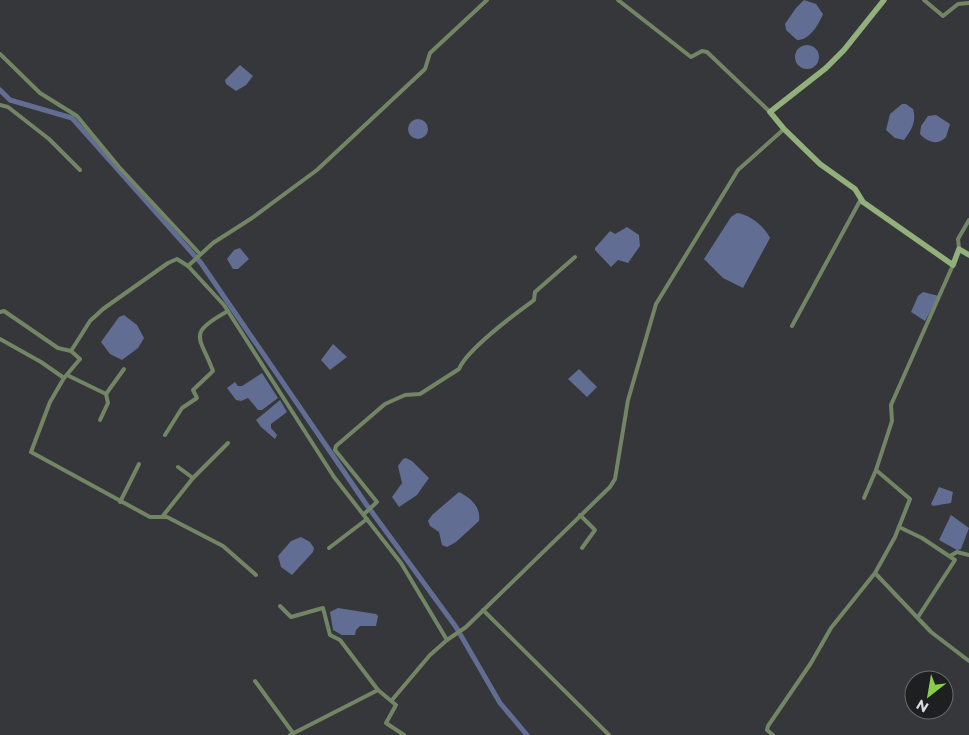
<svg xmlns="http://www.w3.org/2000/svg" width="969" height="735" font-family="Montserrat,sans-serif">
  <rect width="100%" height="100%" fill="#36373a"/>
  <g fill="#616d92">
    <path d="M804,0L816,4L823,14C819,24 809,41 797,40L786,30L785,24L796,8Z"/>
    <circle cx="807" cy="57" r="12"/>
    <polygon points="240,65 253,76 246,85 236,91 226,84 225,80"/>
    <path d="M902,104H906L913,109C917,121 911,131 904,140L895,138L886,130L890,114Z"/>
    <path d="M936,115L950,124L946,137C938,146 927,142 920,134L921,126L928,116Z"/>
    <circle cx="418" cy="129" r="10"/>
    <path d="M737,213C749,214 765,227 770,238L743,288L723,278L704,259L731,217Z"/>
    <polygon points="627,227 639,235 640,246 628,263 618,260 611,267 595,250 595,248 610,231 615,234"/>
    <polygon points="240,248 249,259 238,269 233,269 227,259 234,250"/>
    <polygon points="923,292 939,296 925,321 911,312 918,296"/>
    <polygon points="124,315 137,325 144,338 138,348 122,360 110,354 101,342 119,317"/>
    <polygon points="333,344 347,357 330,370 321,360"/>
    <polygon points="579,369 597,387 587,397 568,379"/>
    <polygon points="262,373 278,398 262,410 258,410 248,398 241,401 236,400 227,388 235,382 238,386 242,386"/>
    <polygon points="280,400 287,412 271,424 271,428 277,435 275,439 261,427 256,420"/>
    <polygon points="406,458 412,461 429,478 417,495 399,507 392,497 402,483 398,466 403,459"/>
    <polygon points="939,487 953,492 951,503 933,506 931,504"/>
    <path d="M459,492C471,498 481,507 479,521L456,542L447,547L442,545L439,532L430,526L428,521L432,515Z"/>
    <polygon points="951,515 969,528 961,549 957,550 939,540"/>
    <polygon points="301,537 310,542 314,548 313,552 292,575 281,567 278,556 291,541"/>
    <polygon points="338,608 376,614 378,616 376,626 360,626 356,630 355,635 342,635 333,630 330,612"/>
  </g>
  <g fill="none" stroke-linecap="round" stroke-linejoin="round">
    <polyline stroke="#616d92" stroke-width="5" points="0,90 10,100 72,118 201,263 366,504 456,627 500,703 527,735"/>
    <g stroke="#728564" stroke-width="4">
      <polyline points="618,0 691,57 702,51 707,52 770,112"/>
      <polyline points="924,0 943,16 958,4 969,3"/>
      <polyline points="0,54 40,93 77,116 119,167 200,254"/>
      <polyline points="0,105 8,107 49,139 80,170"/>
      <polyline points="959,249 958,239 969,220"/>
      <polyline points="953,265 891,405 892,421 876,470 910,499 895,537 875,573 931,632 969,661"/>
      <polyline points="188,266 213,243 252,218 317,170 425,69 430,53 487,0"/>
      <polyline points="0,312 4,311 58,348 71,351"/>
      <polyline points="792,326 861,199"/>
      <polyline points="0,339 41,362 64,378 50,402 31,452 150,517 167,517 223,546 256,575"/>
      <polyline points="67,375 106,394 108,403 100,420"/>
      <polyline points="64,378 80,359 71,351 90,321 103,309 168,263 177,259 188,266 224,305 334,477 401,563 447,640 430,655 392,700"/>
      <polyline points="106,394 124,369"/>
      <path d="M165,435L182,408L197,398L193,390L213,371C200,336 186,334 228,311"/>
      <polyline points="193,478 228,443"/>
      <polyline points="864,498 876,470"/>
      <polyline points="120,502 139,464"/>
      <path d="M364,514L377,502L335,450L336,446L385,404L405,395L420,394L459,369C467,349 515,314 534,300L535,292L575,257"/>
      <polyline points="580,515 595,530 582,548"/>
      <polyline points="162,517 193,478 178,467"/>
      <polyline points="899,527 922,538 955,560 918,617"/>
      <polyline points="329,548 367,519"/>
      <polyline points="950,556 957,552 969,555"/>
      <polyline points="280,606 291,617 323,608 330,635 340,640 378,690"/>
      <polyline points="483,610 609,735"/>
      <polyline points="447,640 466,627 610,487 615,479 628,400 656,304 738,170 784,129"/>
      <polyline points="255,681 293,733"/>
      <polyline points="290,735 378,690 396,705 386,723 404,735"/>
      <polyline points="773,735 767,730 768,726 811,663 831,628 875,573"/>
    </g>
    <polyline stroke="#92b07b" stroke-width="5.5" points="884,0 844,50 826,68 770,112 784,129 820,164 855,189 863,202 953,265 959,249 969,255"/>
  </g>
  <g transform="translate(929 695) rotate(211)"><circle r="24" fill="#1e1f20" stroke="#6a6b6c"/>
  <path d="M0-4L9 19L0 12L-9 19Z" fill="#8ace47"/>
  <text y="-8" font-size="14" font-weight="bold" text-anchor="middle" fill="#dcdcde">N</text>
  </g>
</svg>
